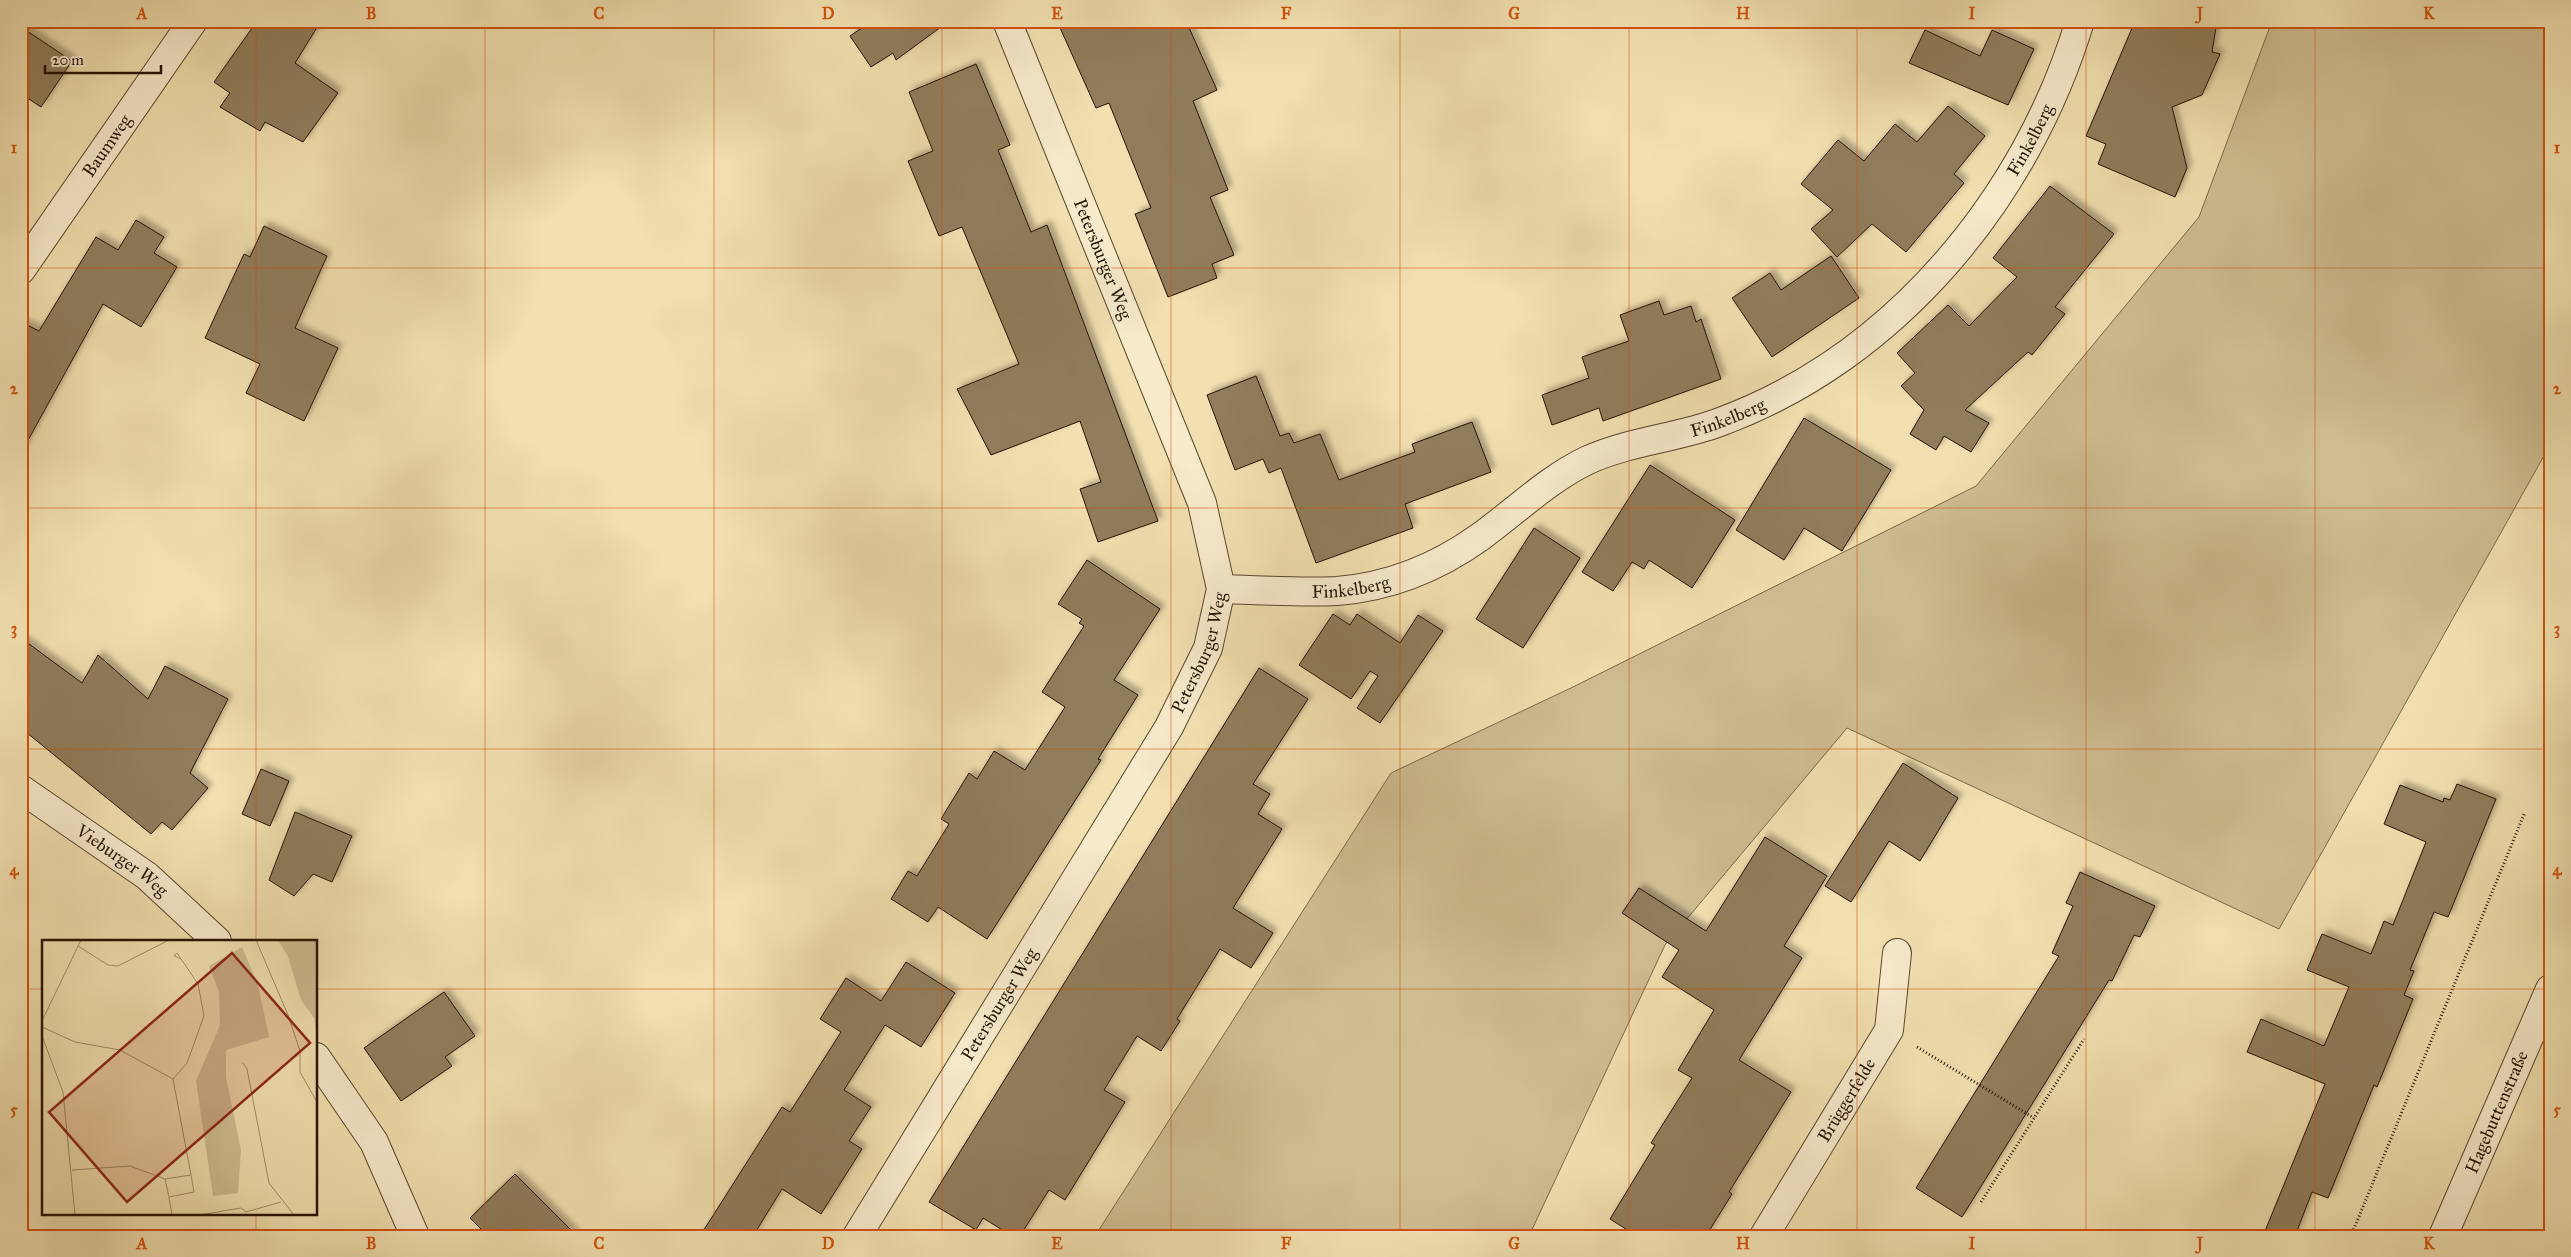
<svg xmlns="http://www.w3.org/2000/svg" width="2571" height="1257" font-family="'IM FELL Great Primer',serif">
  <defs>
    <filter id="shadow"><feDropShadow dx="4.5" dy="-4.5" stdDeviation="2.5" flood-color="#0004"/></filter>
  </defs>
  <rect width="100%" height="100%" fill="#f2e0b0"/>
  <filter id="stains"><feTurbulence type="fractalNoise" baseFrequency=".004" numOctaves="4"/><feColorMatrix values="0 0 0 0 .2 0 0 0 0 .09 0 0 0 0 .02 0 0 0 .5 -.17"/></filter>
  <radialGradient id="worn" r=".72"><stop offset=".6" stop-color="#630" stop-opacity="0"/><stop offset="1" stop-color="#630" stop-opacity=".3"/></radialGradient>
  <polygon fill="#cfbd92" stroke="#7a684a" points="2272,21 2550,21 2550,445 2279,929 1847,728 1665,945 1529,1236 1095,1236 1391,773 1573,687 1976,486 2199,217"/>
  <g fill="#907d5c" stroke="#251201" filter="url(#shadow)">
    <polygon points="257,21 321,21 295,63 338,93 303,142 265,122 260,131 220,107 230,93 214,82"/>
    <polygon points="872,21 949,21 896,60 893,53 871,67 850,36"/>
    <polygon points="1057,21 1186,21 1217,90 1193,101 1228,190 1210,197 1234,255 1212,264 1217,278 1168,297 1135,214 1151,208 1109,103 1096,108"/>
    <polygon points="2135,21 2217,21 2212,52 2220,54 2202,95 2172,107 2187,168 2175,197 2098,164 2106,144 2086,136"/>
    <polygon points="21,27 72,61 41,107 21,94"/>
    <polygon points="1925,30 1980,56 1992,30 2034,49 2008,105 1909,63"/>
    <polygon points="976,64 1010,145 998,150 1031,232 1047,225 1158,521 1098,542 1080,489 1101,482 1080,421 991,455 957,389 1019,364 962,227 939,236 908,161 933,151 909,92"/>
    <polygon points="1948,106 1985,136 1954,174 1964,183 1906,252 1872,224 1837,257 1811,229 1833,210 1801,184 1838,140 1864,161 1895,124 1917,142"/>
    <polygon points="2050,186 2114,234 2055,307 2065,314 2032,355 2028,352 1965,410 1989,423 1971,452 1944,436 1936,450 1910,434 1924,410 1901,386 1915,373 1897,353 1948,305 1969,326 2017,277 1993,258"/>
    <polygon points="136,220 164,237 154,253 177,267 141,327 103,304 21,453 21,322 39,331 96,237 118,250"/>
    <polygon points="264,226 327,256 295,328 338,348 304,421 246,393 260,364 205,338 244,254 250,257"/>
    <polygon points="1831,256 1859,298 1772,357 1732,298 1770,273 1781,290"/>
    <polygon points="1659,301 1664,315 1691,306 1696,322 1701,319 1721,379 1603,421 1599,408 1552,425 1542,395 1589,378 1582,357 1629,341 1620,315"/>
    <polygon points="1256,376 1280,436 1289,433 1294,443 1320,434 1339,480 1415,452 1412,444 1472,422 1491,472 1405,504 1413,528 1316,563 1281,468 1269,473 1263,459 1235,470 1207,395"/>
    <polygon points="1804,418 1891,470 1842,551 1804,528 1784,560 1736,530"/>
    <polygon points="1650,465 1735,520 1692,588 1649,560 1644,569 1632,562 1613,591 1582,572"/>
    <polygon points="1534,528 1580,558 1523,648 1476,619"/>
    <polygon points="1087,560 1160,609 1114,680 1138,695 1098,759 1101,760 1092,774 987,939 938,907 928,922 891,899 908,871 917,876 949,824 941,819 969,773 977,779 994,751 1025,770 1065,707 1042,692 1084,626 1079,623 1082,619 1058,604"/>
    <polygon points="1333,614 1350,625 1357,614 1400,643 1418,615 1443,631 1380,723 1357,708 1378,676 1370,671 1351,699 1299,665"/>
    <polygon points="21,638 82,683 98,655 148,699 165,666 228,699 190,773 208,788 172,830 162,822 151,834 21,728"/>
    <polygon points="1259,668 1308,699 1253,784 1270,794 1258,814 1282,829 1233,908 1273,933 1251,968 1220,949 1177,1019 1180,1021 1161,1051 1137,1036 1104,1090 1125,1102 1065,1200 1049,1190 1020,1236 1012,1236 983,1218 976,1230 929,1202"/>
    <polygon points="1903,763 1958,798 1920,861 1889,841 1851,902 1825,886"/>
    <polygon points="261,769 289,781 270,826 242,814"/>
    <polygon points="2457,784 2496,799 2448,917 2434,912 2410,970 2414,971 2404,995 2413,999 2377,1087 2374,1085 2328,1198 2312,1192 2295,1236 2263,1236 2325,1084 2247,1052 2261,1019 2324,1046 2349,987 2307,970 2322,934 2371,954 2384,921 2393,925 2426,842 2384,824 2400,785 2443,802 2444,798 2450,800"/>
    <polygon points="295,812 352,836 332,882 313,874 294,896 269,880"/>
    <polygon points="1765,837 1827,876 1784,946 1802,958 1739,1060 1791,1092 1729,1192 1732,1194 1706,1236 1637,1236 1610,1219 1655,1145 1651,1143 1692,1078 1678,1070 1714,1010 1662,977 1679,950 1622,913 1639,888 1706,931"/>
    <polygon points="2080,872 2155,906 2140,937 2134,935 2112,981 2109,980 1962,1217 1916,1188 2059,956 2052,953 2073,906 2066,903"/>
    <polygon points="906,962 955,993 921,1047 885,1025 844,1090 871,1107 849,1141 862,1149 821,1214 782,1189 753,1236 700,1236 782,1107 790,1112 841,1032 820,1019 846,978 881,1001"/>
    <polygon points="444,992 475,1036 445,1057 452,1066 401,1101 364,1048"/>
    <polygon points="515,1174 577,1236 488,1236 470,1218"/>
  </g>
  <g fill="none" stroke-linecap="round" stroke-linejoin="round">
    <g stroke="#58462d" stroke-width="30">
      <g id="minor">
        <path id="s1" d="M21,270L193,21"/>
        <path id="s2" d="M1221,589C1260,590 1299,593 1337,591C1389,587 1438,567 1480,537C1516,511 1548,479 1588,460C1630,441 1678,438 1720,422C1896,357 2027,197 2080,21"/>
        <path id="s3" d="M21,789L147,876L217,941"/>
        <polyline points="316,1057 374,1142 415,1236"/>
        <path id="s4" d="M857,1236L1169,727L1208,648L1221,589L1202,503L1007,21"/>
        <path id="s5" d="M1764,1236L1889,1030L1897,953"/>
        <path id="s6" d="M2443,1236L2550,989"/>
      </g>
    </g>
    <g stroke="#251201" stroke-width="3" stroke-dasharray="1 2.5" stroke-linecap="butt">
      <polyline points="1917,1047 2034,1118"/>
      <polyline points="1981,1202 2084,1039"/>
      <polyline points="2351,1236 2525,812"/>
    </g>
    <use href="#minor" stroke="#f7ebcc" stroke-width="28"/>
  </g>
  <path fill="none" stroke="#d4520b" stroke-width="1" stroke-opacity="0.55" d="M256,21V941M485,21V1236M714,21V1236M942,21V1236M1171,21V1236M1400,21V1236M1629,21V1236M1857,21V1236M2086,21V1236M2315,21V1236M21,268H2550M21,508H2550M21,749H2550M21,989H44M316,989H2550M256,1213V1236"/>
  <g text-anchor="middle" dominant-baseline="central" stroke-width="4" stroke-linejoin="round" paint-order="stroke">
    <g font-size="18" fill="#251201" stroke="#f7ebcc">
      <text stroke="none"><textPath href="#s2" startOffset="970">Finkelberg</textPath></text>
      <text stroke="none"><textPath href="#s1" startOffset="151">Baumweg</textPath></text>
      <text transform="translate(1103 259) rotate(68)">Petersburger Weg</text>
      <text stroke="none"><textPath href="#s2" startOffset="550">Finkelberg</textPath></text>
      <text stroke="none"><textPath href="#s2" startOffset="130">Finkelberg</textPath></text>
      <text stroke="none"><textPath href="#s4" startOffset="678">Petersburger Weg</textPath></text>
      <text stroke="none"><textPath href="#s3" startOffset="124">Vieburger Weg</textPath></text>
      <text stroke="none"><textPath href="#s4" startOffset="272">Petersburger Weg</textPath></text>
      <text stroke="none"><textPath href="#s5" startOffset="159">Brüggerfelde</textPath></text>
      <text stroke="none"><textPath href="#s6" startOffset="135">Hagebuttenstraße</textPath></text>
    </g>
  </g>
  <g transform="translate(42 940)">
    <rect width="275" height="275" fill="#f2e0b0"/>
    <path d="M236,0H275V96L272,78L259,60L246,17ZM200,7L216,45L227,97L184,110V137L199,210L196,253L171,256L154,141L178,85L177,52L167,26Z" fill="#cfbd92"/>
    <path fill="none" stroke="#a08e6a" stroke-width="1" d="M214,0L246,75L258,111V132L275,162M36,6L66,25L76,26L127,0M0,81L39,0M0,87L33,102L78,110L131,139L149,235L123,239L127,257M0,96L21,152L33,275M201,123L205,129L227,243L252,275M131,139L145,123L162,76L156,44L148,32L139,19L135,13L132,16L139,19M30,230L88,226L123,239M130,275L127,257L152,252L149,235M157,275L199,268L204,272L239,262"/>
    <path fill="#8f2418" fill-opacity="0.15" stroke="#8f2418" stroke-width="2.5" d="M190,13L268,103L85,262L7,172Z"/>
    <rect width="275" height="275" fill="none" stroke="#251201" stroke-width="2.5"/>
  </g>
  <rect width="2571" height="1257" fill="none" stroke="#f2e0b0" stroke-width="55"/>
  <path d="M45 65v8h116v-8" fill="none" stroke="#251201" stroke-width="2.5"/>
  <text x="52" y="65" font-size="15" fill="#251201" stroke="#f7ebcc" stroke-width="4" paint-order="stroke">20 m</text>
  <rect x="28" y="28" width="2516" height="1202" fill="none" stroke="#d4520b" stroke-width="2"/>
  <g font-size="16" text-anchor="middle" font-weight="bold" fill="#d4520b">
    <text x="142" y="19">A</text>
    <text x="371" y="19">B</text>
    <text x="599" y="19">C</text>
    <text x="828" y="19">D</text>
    <text x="1057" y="19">E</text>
    <text x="1286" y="19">F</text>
    <text x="1514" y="19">G</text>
    <text x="1743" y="19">H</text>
    <text x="1972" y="19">I</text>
    <text x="2200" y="19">J</text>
    <text x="2429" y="19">K</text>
    <text x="14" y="153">1</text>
    <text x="2557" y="153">1</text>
    <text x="14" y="394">2</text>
    <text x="2557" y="394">2</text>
    <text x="14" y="634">3</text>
    <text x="2557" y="634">3</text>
    <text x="14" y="875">4</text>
    <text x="2557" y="875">4</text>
    <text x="14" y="1115">5</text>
    <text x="2557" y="1115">5</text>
    <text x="142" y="1249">A</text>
    <text x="371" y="1249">B</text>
    <text x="599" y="1249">C</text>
    <text x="828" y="1249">D</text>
    <text x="1057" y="1249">E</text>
    <text x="1286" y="1249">F</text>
    <text x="1514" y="1249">G</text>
    <text x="1743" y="1249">H</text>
    <text x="1972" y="1249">I</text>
    <text x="2200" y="1249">J</text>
    <text x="2429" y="1249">K</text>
  </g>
  <rect width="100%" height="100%" filter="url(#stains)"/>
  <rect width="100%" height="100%" fill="url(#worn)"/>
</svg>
